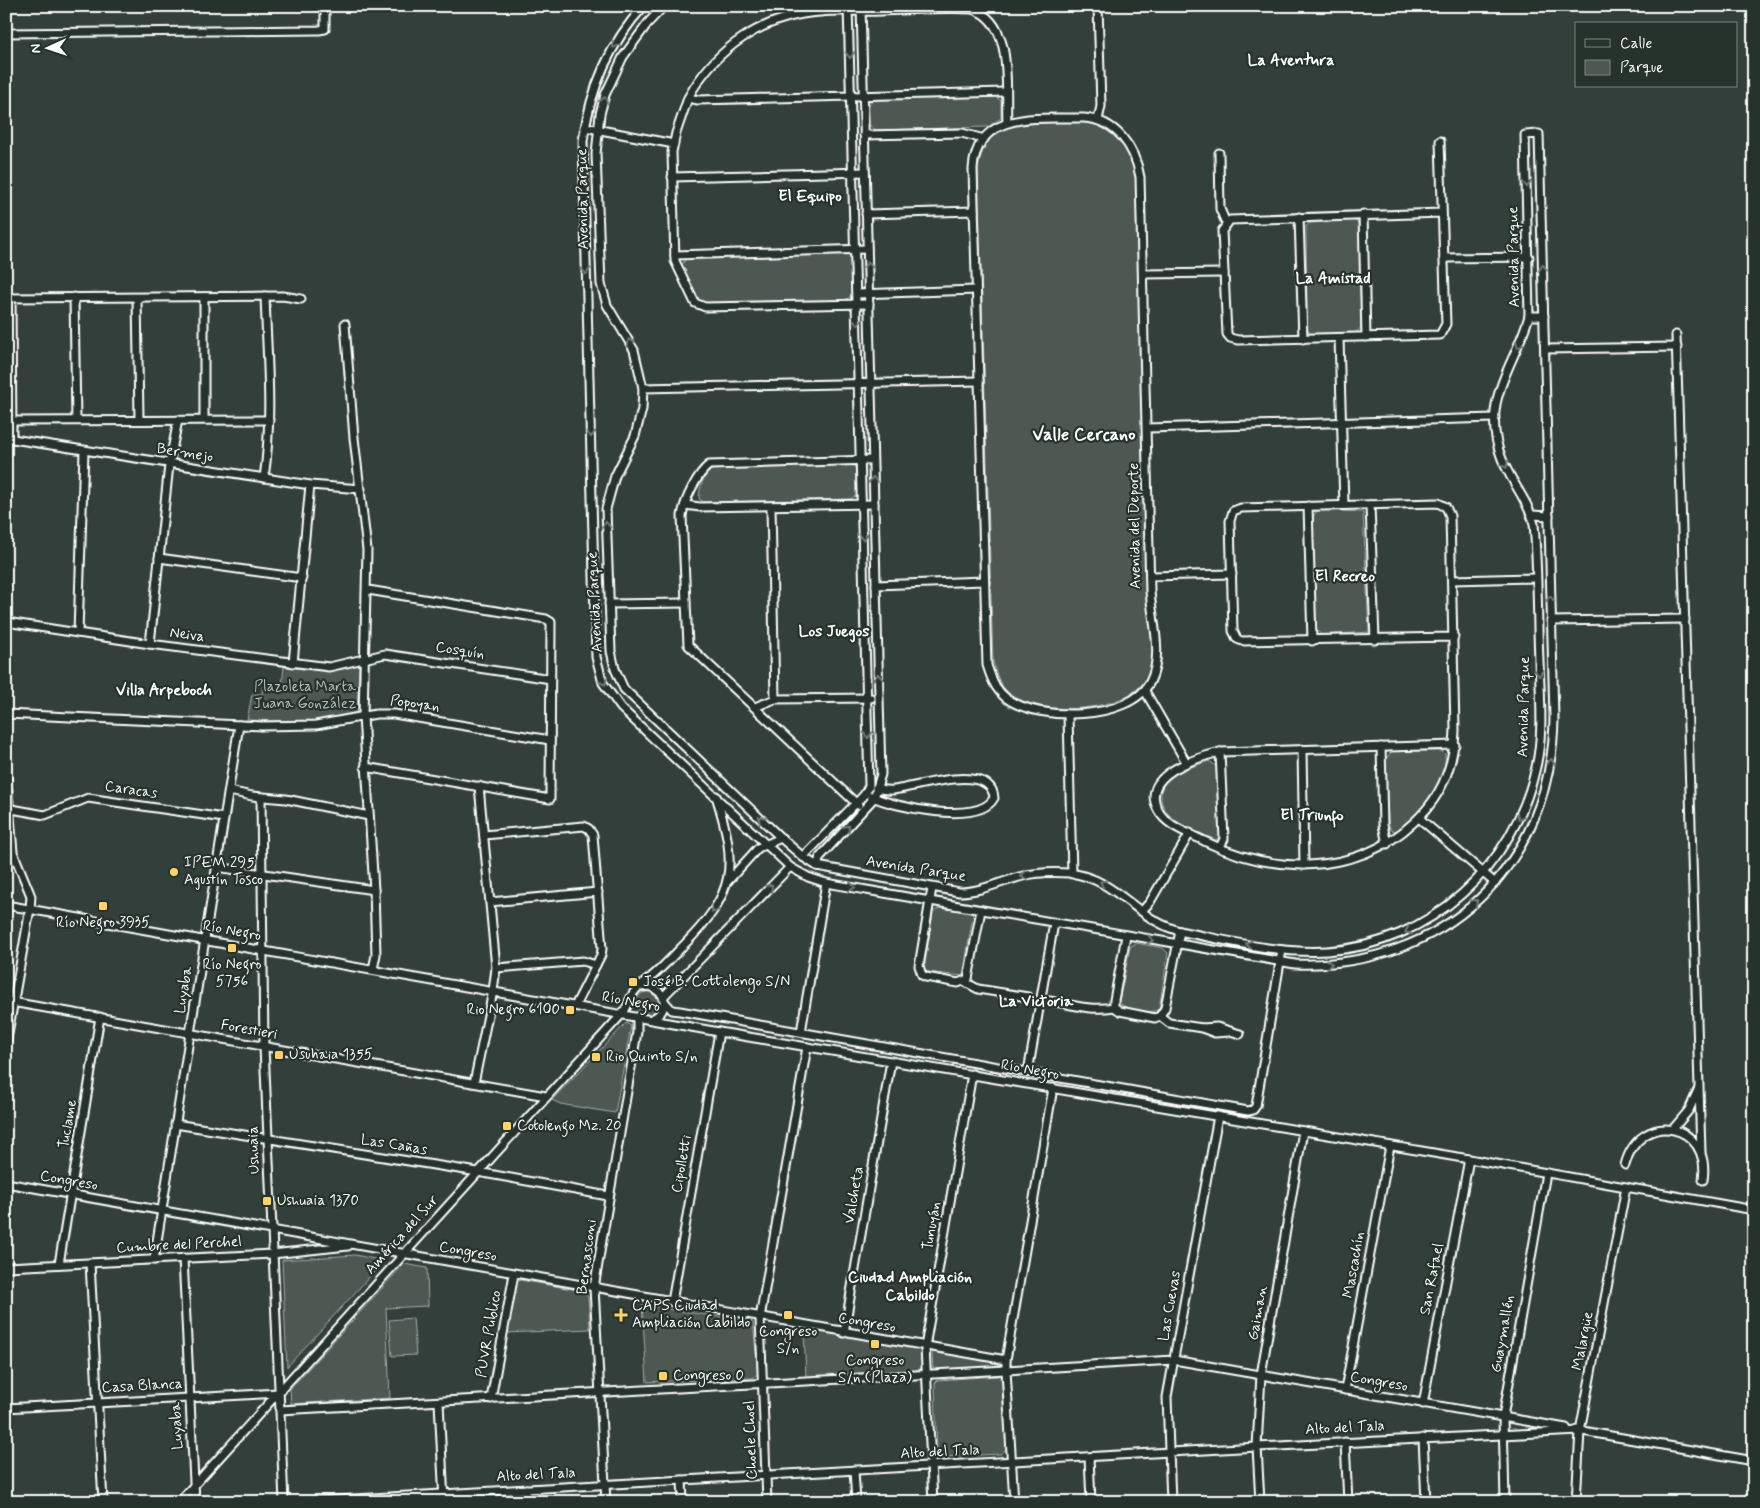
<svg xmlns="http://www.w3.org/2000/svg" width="1760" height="1508" font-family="Mynerve,sans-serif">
  <rect width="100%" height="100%" fill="#333f3a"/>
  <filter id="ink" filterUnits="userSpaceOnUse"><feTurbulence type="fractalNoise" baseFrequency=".02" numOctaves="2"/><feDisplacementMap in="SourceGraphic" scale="10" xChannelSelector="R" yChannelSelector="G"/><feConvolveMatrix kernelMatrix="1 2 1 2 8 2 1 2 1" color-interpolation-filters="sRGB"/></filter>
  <g filter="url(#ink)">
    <g fill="#4d5853" stroke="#a6aca9">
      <path d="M996,97L1001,101V118L988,127L876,130L869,125C869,115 865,102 876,98Z"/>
      <path d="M1092,121C1115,129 1126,147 1136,168L1150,611C1152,632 1159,655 1149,675C1130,713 1042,718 1010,694C999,685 996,674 993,661L978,169C983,142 992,131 1018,124Z"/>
      <polygon points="1353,220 1357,222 1359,227 1361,328 1355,333 1311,335 1307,329 1306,226 1310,223"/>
      <polygon points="847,253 852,259 853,295 845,300 702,303 700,302 682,265 685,259 689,258"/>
      <path d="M848,465L854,466L858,473V495L850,499L704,502L699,499C699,488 704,473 714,469Z"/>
      <polygon points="1317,510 1363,512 1369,632 1322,635 1315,629 1313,517"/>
      <path d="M359,664L357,714L305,722L247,720L252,694H262L263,684H282L284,667C310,669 334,675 359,664Z"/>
      <path d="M1392,751H1442L1445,754C1449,776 1416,822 1395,831L1391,830L1388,822L1385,760Z"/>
      <path d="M1209,761L1216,766L1220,834L1219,838L1215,840C1196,830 1160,821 1161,795C1161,786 1166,781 1173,776C1183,769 1198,765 1209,761Z"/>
      <polygon points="939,908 970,912 973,915 963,976 927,972 924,970 933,912"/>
      <path d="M1136,943L1163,948L1168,953L1159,1009C1150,1015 1126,1011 1119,1002L1130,947Z"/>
      <circle cx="647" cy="1003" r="11"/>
      <polygon points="626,1023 631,1026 615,1113 560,1104 552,1100"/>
      <polygon points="355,1255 384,1261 287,1367 282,1260"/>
      <polygon points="404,1264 427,1268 428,1306 386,1308 390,1398 291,1404 290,1389"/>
      <polygon points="520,1280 583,1291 588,1297 590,1329 507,1333 515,1285"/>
      <polygon points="642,1305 753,1322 758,1373 753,1378 647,1382"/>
      <polygon points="413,1318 416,1355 392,1356 389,1320"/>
      <polygon points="804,1329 919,1349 922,1353 923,1366 917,1372 806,1378"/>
      <polygon points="935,1350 999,1361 999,1367 937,1370 933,1368 932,1353"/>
      <polygon points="998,1376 1002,1381 1006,1449 1001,1454 940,1457 937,1454 935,1383 938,1380"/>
    </g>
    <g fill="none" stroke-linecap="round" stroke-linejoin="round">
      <g stroke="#fff" stroke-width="11">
        <g id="minor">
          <path d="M644,6C608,45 590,90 583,141L596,657L603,683L621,708L790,867L808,877L826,883L1295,964C1443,969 1552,867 1554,718L1539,134L1525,135L1529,316C1514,368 1479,401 1502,459C1511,482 1528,500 1534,524C1538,569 1537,615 1539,660C1540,695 1544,733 1536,767C1514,867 1430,944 1327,951C1279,954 1230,941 1184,932C1138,923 1118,878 1069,873C1054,872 1038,872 1023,876C1002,881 981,892 959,892L817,866L803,857L781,838L624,689L615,669L611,651L606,509L615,476L635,436L642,409L643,388L634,350L607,305L601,284L596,154L600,114L605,95L623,57L648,23L664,6"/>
          <polyline points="1098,6 1101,106 1098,120"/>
          <polyline points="6,33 319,30 325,29 325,6"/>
          <path d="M688,98C715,48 763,16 820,12C840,10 861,12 881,11C911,10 942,7 972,9C1015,22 1005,87 1007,122"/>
          <path d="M1084,118C1116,120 1135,147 1140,177L1150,591C1152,621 1164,654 1150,682C1130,721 1038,722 1006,698C995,689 991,678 987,665L973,169C977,109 1041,119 1084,118Z"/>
          <polyline points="585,127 674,144"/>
          <polyline points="864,135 962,133 984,139"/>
          <polyline points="1440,141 1446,324 1440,335 1238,340 1230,338 1227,334 1222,231 1230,220 1442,213"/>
          <polyline points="1219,153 1220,209 1226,223"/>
          <polyline points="672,177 865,172"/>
          <polyline points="866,214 974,211"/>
          <polyline points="1363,214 1366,337"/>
          <polyline points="1299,217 1303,339"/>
          <polyline points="675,255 867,249"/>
          <polyline points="1444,258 1529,257"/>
          <polyline points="1143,274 1224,273"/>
          <polyline points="857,294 976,290"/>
          <polyline points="74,297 76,420"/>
          <polyline points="204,297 204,419"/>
          <polyline points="6,298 283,296 301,299"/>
          <polyline points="11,298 12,439"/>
          <polyline points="137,298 139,419"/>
          <polyline points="869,304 705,307 695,303 675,261 672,152 676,133 688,98 698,100 1005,92"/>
          <polyline points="1529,316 1544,316"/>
          <polyline points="345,324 354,438 367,550 363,716 374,890 376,955 373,969"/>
          <polyline points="1676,335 1701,1152"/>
          <polyline points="1339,338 1344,505"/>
          <polyline points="1545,349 1677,347"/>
          <polyline points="643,388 979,381"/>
          <polyline points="12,421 269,420"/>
          <polyline points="1147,428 1495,418"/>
          <polyline points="6,438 310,485 361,489"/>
          <path d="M264,478C273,418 267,357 265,296"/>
          <polyline points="685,505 700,507 874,504"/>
          <polyline points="1370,505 1375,640"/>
          <polyline points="771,506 775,699"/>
          <polyline points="1308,506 1312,641"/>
          <polyline points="1532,515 1549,516"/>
          <polyline points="159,558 302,578"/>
          <polyline points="1150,576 1232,574"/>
          <polyline points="1452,580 1536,578"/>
          <polyline points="876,585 984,581"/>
          <polyline points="609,604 686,603"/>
          <polyline points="1551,621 1685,619"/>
          <polyline points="6,622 150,644 329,667 385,654 551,679"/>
          <polyline points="78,633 84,451"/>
          <path d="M1454,637L1242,641L1237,639L1233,631L1230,521L1233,511L1241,508L1438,503L1446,507L1450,516L1455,730C1454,767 1441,798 1413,823C1355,877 1272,874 1204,841C1189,833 1166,826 1158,810C1139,775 1196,758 1220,752L1455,745"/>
          <polyline points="150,644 169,465 178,420"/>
          <polyline points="293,663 310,485"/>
          <polyline points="1145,691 1186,762"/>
          <polyline points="755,707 775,699 871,698"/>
          <polyline points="6,714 262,726 316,725 376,714 394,714 550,740"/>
          <polyline points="1068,715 1072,874"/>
          <polyline points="1381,747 1383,825 1387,844"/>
          <polyline points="1302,749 1304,865"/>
          <polyline points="1220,752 1224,839 1220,847"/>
          <polyline points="365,767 550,799 551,622 546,619 368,590"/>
          <polyline points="6,769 13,852 31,896 30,909 6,1045"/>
          <polyline points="229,791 252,796 286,799 369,816"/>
          <path d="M871,796C893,807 979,826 994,798C992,762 919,786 899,789C892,791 883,790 876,788"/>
          <polyline points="261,797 264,1047 284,1502"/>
          <path d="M858,805L688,645L682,516C684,501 697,474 709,465L872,460"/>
          <polyline points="6,808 45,815 88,798 224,818"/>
          <polyline points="1419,818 1495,883"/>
          <polyline points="484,835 584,826 589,829 593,835 602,949 601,955 575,1006"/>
          <polyline points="803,857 864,795 869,786 848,6"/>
          <polyline points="817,866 820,857 874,798 881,774 861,6"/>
          <polyline points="216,867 374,890"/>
          <polyline points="728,881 758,848 781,838"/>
          <polyline points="932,888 919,966 922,975 926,977 958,983 968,979 981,910"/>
          <polyline points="490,902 598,892"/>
          <polyline points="6,905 719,1032 1469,1159 1754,1210"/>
          <polyline points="1142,911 1150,902 1190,833"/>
          <polyline points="1126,936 1114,1000 1114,1007 1120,1011 1155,1018 1160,1016 1165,1008 1180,931"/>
          <polyline points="496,968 583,961 596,965"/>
          <polyline points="965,982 978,989 1028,997"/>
          <path d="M641,985C657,974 669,960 683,946C736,893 738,866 716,796"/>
          <polyline points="663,997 790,867"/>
          <polyline points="6,1001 546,1096"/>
          <path d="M1050,1001C1072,1005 1092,1011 1114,1007"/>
          <polyline points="665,1002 672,1010 680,1011 1248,1111 1253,1110 1256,1106 1282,950"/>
          <polyline points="1160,1016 1169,1023 1202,1028"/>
          <polyline points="801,1032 826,883"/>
          <polyline points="1229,1032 1215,1033 1202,1028 1217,1027 1240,1034"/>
          <polyline points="1028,1072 1054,923"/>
          <polyline points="474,1083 493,991 496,968 479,786"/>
          <polyline points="1053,1088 1006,1360 1006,1370 1174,1360 1566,1428"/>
          <polyline points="175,1124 478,1172 608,1196"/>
          <polyline points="1673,1129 1689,1110 1698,1090"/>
          <path d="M1625,1165C1640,1108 1712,1123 1703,1180"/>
          <polyline points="6,1183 1006,1360"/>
          <polyline points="183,1258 195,1502"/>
          <polyline points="154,1260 239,725"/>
          <polyline points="90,1263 103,1502"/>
          <polyline points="59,1264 100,1017"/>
          <polyline points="6,1267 272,1254 348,1246"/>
          <polyline points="672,1302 719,1032"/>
          <polyline points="844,1333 891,1061"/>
          <polyline points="1345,1390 1390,1146"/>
          <polyline points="491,1399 514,1274"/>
          <polyline points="439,1402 444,1502"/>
          <polyline points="1423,1404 1469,1159"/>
          <polyline points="6,1408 279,1393"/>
          <polyline points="280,1410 1006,1370 1014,1502"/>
          <polyline points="1577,1430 1754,1461"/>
          <polyline points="1423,1438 1426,1502"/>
          <polyline points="1345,1442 1348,1502"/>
          <polyline points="1089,1457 1091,1502"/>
          <polyline points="854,1470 856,1502"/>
          <polyline points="682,1480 683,1502"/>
          <polyline points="526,1489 526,1502"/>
          <path d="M179,1502L622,1014C630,1005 629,994 639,987L651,986L663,995C666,1006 663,1014 652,1019"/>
          <polyline points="302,1502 1257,1447 1580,1431"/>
          <polyline points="606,1502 594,1288 637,1032 637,1017"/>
          <polyline points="767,1502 760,1318 807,1047"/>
          <polyline points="933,1502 925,1347 972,1074"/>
          <polyline points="1171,1502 1167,1397 1218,1116"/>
          <polyline points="1260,1502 1257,1447 1261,1375 1303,1131"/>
          <polyline points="1505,1502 1503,1417 1546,1173"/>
          <polyline points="1576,1502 1580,1431 1626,1187"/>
        </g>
      </g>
      <use href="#minor" stroke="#26332d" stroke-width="7"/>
    </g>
    <defs><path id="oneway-chevron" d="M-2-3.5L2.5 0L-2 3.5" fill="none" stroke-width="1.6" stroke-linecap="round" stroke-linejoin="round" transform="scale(1.25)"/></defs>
    <g stroke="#727a76">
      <use href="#oneway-chevron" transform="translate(615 45) rotate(121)"/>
      <use href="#oneway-chevron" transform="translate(850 55) rotate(88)"/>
      <use href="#oneway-chevron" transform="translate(604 100) rotate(-73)"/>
      <use href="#oneway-chevron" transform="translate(1527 184) rotate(88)"/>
      <use href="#oneway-chevron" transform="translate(868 265) rotate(-92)"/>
      <use href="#oneway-chevron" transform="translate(1543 268) rotate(-92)"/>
      <use href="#oneway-chevron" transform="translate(586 271) rotate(88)"/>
      <use href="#oneway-chevron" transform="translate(858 322) rotate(88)"/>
      <use href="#oneway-chevron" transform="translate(630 342) rotate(-119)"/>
      <use href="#oneway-chevron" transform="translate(1519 345) rotate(115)"/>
      <use href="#oneway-chevron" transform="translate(591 434) rotate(89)"/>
      <use href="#oneway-chevron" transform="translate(1505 465) rotate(64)"/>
      <use href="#oneway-chevron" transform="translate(873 480) rotate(-92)"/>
      <use href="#oneway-chevron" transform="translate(606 525) rotate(-92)"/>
      <use href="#oneway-chevron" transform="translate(863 537) rotate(89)"/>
      <use href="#oneway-chevron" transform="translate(1550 599) rotate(-92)"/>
      <use href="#oneway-chevron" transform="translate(1539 673) rotate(88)"/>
      <use href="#oneway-chevron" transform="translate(878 677) rotate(-91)"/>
      <use href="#oneway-chevron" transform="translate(604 682) rotate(65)"/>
      <use href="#oneway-chevron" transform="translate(868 735) rotate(88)"/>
      <use href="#oneway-chevron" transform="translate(1551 762) rotate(-80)"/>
      <use href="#oneway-chevron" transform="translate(1520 817) rotate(115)"/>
      <use href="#oneway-chevron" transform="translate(761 819) rotate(-136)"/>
      <use href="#oneway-chevron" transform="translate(847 828) rotate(-48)"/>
      <use href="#oneway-chevron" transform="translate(1024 876) rotate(166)"/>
      <use href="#oneway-chevron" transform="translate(1103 883) rotate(-154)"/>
      <use href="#oneway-chevron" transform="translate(770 887) rotate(-46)"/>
      <use href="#oneway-chevron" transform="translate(852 887) rotate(10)"/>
      <use href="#oneway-chevron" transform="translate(1475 902) rotate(-42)"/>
      <use href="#oneway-chevron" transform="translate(714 910) rotate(121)"/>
      <use href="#oneway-chevron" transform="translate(1408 931) rotate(156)"/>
      <use href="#oneway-chevron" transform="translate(1150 940) rotate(9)"/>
      <use href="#oneway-chevron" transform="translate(1249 944) rotate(-170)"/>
      <use href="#oneway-chevron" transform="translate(1329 964) rotate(-3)"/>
    </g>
  </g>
  <g fill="#ffd166" stroke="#26332d" stroke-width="2">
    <circle cx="174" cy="872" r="5"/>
    <rect x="98" y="901" width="10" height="10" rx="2.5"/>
    <rect x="227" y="943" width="10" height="10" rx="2.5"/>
    <rect x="628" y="977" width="10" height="10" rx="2.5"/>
    <rect x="565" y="1005" width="10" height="10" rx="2.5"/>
    <rect x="274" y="1050" width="10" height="10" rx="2.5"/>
    <rect x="591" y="1052" width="10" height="10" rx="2.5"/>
    <rect x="502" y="1121" width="10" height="10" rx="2.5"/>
    <rect x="262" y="1196" width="10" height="10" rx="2.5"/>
    <path d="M618.5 1307.5h5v5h5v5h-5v5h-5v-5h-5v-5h5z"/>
    <rect x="783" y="1310" width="10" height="10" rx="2.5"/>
    <rect x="870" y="1339" width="10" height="10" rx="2.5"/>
    <rect x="658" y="1371" width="10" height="10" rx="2.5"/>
  </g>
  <g text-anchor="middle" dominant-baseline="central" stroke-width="4.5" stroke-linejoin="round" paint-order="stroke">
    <g font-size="15" fill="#fff" stroke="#26332d">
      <text transform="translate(583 199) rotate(-91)">Avenida Parque</text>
      <text transform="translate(1514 257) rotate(-91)">Avenida Parque</text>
      <text transform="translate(185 453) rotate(9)">Bermejo</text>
      <text transform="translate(1135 526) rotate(-91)">Avenida del Deporte</text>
      <text transform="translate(595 602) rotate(-93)">Avenida Parque</text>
      <text transform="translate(187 635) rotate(7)">Neiva</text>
      <text transform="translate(460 651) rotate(9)">Cosquín</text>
      <text transform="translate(415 704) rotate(8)">Popoyan</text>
      <text transform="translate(1524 707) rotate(-89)">Avenida Parque</text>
      <text transform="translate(131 790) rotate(8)">Caracas</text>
      <text transform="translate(916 869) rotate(9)">Avenida Parque</text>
      <text transform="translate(232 931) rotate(10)">Río Negro</text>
      <text transform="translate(184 990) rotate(-81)">Luyaba</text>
      <text transform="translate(631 1002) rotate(10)">Río Negro</text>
      <text transform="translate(249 1030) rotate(10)">Forestieri</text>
      <text transform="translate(1030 1070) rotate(10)">Río Negro</text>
      <text transform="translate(68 1124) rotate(-80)">Tuclame</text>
      <text transform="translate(394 1145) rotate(9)">Las Cañas</text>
      <text transform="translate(254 1150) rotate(-92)">Ushuaia</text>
      <text transform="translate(682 1164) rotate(-80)">Cipolletti</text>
      <text transform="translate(69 1181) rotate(10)">Congreso</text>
      <text transform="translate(854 1195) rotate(-80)">Valcheta</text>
      <text transform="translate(932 1226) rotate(-80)">Tunuyán</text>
      <text transform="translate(402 1235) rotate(-48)">América del Sur</text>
      <text transform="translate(179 1245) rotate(-3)">Cumbre del Perchel</text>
      <text transform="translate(468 1252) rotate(10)">Congreso</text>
      <text transform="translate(587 1257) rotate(-83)">Bernasconi</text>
      <text transform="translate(1354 1265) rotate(-80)">Mascachín</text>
      <text transform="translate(1432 1279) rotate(-79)">San Rafael</text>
      <text transform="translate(1170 1306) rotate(-80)">Las Cuevas</text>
      <text transform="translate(1258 1313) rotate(-80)">Gaiman</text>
      <text transform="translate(867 1323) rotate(10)">Congreso</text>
      <text transform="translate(489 1334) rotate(-80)">PUVR Publico</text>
      <text transform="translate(1503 1334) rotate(-80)">Guaymallén</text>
      <text transform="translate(1583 1341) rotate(-79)">Malargüe</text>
      <text transform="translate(1379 1382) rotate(10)">Congreso</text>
      <text transform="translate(142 1386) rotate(-3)">Casa Blanca</text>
      <text transform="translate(177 1426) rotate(-93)">Luyaba</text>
      <text transform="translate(1345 1428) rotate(-3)">Alto del Tala</text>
      <text transform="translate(751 1440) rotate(-92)">Choele Choel</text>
      <text transform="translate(940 1452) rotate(-3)">Alto del Tala</text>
      <text transform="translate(536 1475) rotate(-3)">Alto del Tala</text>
    </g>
    <g font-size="15" fill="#b8bcba" stroke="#26332d">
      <text x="305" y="687">Plazoleta Marta<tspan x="305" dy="17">Juana González</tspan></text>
    </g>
    <g font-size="15" fill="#fff" stroke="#26332d" text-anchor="start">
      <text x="184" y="863">IPEM 295<tspan x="184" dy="17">Agustín Tosco</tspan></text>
      <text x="103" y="923" text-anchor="middle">Río Negro 3935</text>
      <text x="232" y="965" text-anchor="middle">Río Negro<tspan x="232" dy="17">5756</tspan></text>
      <text x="643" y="982">José B. Cottolengo S/N</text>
      <text x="560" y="1010" text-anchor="end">Rio Negro 6100</text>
      <text x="289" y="1055">Usuhaia 1355</text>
      <text x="606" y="1057">Rio Quinto S/n</text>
      <text x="517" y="1126">Cotolengo Mz. 20</text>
      <text x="277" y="1201">Ushuaia 1370</text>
      <text x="632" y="1306">CAPS Ciudad<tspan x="632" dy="17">Ampliación Cabildo</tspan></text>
      <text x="788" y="1332" text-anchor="middle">Congreso<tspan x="788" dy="17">S/n</tspan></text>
      <text x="875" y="1361" text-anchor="middle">Congreso<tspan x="875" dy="17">S/n (Plaza)</tspan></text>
      <text x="673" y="1376">Congreso 0</text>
    </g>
    <g font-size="16" font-weight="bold" fill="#fff" stroke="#26332d">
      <text x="1291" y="60">La Aventura</text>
      <text x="810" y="196">El Equipo</text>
      <text x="1333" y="278">La Amistad</text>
      <text x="1345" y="576">El Recreo</text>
      <text x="834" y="631">Los Juegos</text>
      <text x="164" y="690">Villa Arpeboch</text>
      <text x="1312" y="815">El Triunfo</text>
      <text x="1036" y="1001">La Victoria</text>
      <text x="910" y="1277">Ciudad Ampliación<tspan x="910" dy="18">Cabildo</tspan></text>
    </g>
    <g font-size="18" font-weight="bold" fill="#fff" stroke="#26332d">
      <text x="1084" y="435">Valle Cercano</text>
    </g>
  </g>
  <rect width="1760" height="1508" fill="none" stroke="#26332d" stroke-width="25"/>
  <rect x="12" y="12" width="1735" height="1483" fill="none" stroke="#fff" stroke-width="2" filter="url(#ink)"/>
  <rect x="1575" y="22" width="162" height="65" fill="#26332d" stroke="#7d8581"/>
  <rect x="1585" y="39" width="25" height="8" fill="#26332d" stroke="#7d8581"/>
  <text x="1620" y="48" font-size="15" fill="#ffffff">Calle</text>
  <rect x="1585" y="60" width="25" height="15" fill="#4d5853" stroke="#7d8581"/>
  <text x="1620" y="72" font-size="15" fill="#ffffff">Parque</text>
  <g transform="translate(48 48) rotate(267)" stroke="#26332d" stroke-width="4" paint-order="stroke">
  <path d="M0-4L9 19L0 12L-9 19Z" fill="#ffffff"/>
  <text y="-8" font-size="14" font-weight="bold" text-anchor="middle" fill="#ffffff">N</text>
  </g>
</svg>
